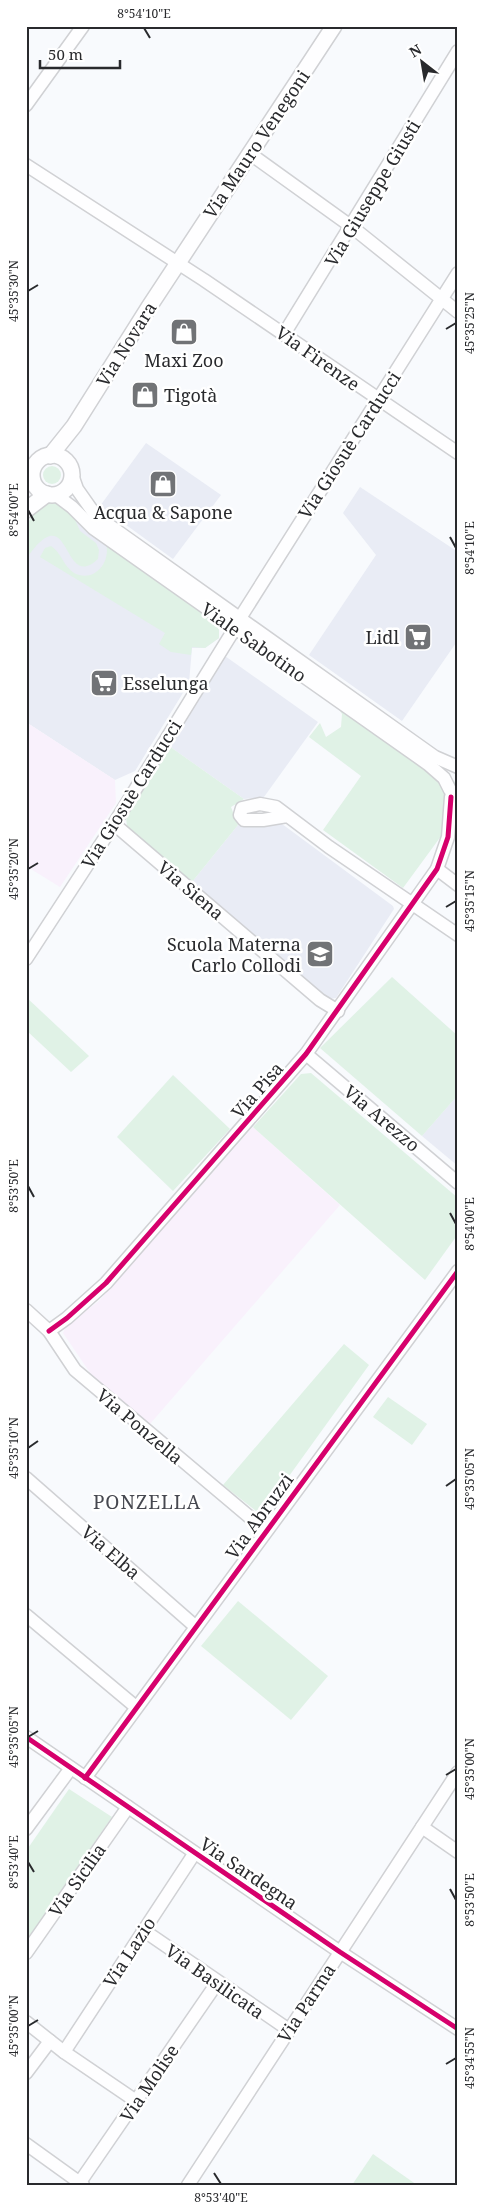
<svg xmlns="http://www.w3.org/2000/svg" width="484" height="2211" font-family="'Noto Serif',serif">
  <rect width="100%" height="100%" fill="#f8fafd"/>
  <g fill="#e9ecf5">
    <polygon points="146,443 221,495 173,559 100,506"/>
    <polygon points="360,487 458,552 458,640 402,721 309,655 376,555 343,513"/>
    <polygon points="56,503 219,630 219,638 205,648 192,648 189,683 135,771 115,780 26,722 26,527 37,506"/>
    <polygon points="225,656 318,722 264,797 244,799 169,746"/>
    <polygon points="278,821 393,906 394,909 336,998 328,999 192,882 238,825 248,827"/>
    <polygon points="458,1095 458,1166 422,1136"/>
  </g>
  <g fill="#f9f1fc">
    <polygon points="26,722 115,780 116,803 60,887 26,866"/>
    <polygon points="253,1127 340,1205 150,1424 101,1389 63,1333 66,1326 99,1301"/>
  </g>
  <g fill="#e0f2e6">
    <circle cx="52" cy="475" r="9"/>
    <path d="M46,503H56L66,506L73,515L80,531L96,543L99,550L98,559C61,594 72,492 26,559V527L37,506Z"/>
    <path d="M105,541L215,621L219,630V638L205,648L192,647L191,655L171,652L159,644L165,633L40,557L45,548L51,546C62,553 63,566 74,573C95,584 113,560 105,541Z"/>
    <polygon points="342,701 458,784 458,813 403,888 323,830 361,776 309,737 320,723 326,737 341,727 342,714 337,706"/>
    <polygon points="169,746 244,799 231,807 238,825 192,882 127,828 126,816"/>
    <polygon points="392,977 458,1036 458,1095 422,1136 320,1048"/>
    <polygon points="26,997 89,1056 71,1072 26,1030"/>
    <polygon points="311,1073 458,1198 458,1234 425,1280 253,1127 301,1074"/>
    <polygon points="173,1075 230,1129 173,1191 117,1137"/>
    <polygon points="344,1344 369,1365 261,1515 223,1485"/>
    <polygon points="388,1397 427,1424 412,1445 373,1417"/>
    <polygon points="238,1601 328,1676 291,1720 201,1646"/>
    <polygon points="69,1789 112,1817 26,1941 26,1851"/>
    <polygon points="373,2154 417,2185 352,2185"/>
  </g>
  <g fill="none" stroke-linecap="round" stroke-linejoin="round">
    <g stroke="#d0d1d4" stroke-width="15">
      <g id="minor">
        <polyline points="26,105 83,26"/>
        <polyline points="249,153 352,227 458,312"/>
        <polyline points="26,165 204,280 458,453"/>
        <polyline points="284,334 458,51"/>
        <polyline points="71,472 77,489 96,516 435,757 458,767"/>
        <polyline points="56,495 72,507 93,528 428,764 444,778 450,790"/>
        <polyline points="240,618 458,273"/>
        <polyline points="287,816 263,820 244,820 240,815 242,808 260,804 276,807 329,847 458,935"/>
        <polyline points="114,824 320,1000 338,1011"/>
        <polyline points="437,869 458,885"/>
        <polyline points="26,959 114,824 235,628"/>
        <polyline points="306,1054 458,1183"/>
        <polyline points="26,1310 49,1331 75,1370 265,1530"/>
        <polyline points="49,1331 67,1318 106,1283 306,1054 437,869 448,837 451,797"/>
        <polyline points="26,1478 196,1627"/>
        <polyline points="26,1615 136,1707"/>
        <polyline points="26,1737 340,1952 458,2029"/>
        <polyline points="85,1778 458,1271"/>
        <polyline points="422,1827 458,1852"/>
        <polyline points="26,1829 71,1768"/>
        <polyline points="143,1930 289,2030"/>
        <polyline points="26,1953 128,1807"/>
        <polyline points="26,2022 64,2052 136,2101"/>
        <polyline points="64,2052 194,1854"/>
        <polyline points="26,2073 50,2041"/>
        <polyline points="26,2144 83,2185"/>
        <polyline points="80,2182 217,1983"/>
        <polyline points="188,2185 458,1772"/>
      </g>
    </g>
    <g stroke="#d0d1d4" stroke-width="18">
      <g id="tertiary">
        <circle cx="52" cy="475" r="20"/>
        <polyline points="50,456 74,426 149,307 334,26"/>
        <polyline points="26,510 47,494"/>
      </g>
    </g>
    <use href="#minor" stroke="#fefeff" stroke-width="12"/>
    <use href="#tertiary" stroke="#fefeff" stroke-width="15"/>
    <g stroke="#fff" stroke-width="8">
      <g id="cycleway">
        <polyline points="49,1331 67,1318 106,1283 306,1054 437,869 448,837 451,797"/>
        <polyline points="26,1737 340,1952 458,2029"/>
        <polyline points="85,1778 458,1271"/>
      </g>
    </g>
    <use href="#cycleway" stroke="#d6006c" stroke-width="5"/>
  </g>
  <path fill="none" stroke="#292a2d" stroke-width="2" d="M144,28L150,38M28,291L38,285M446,329L456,323M28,510L34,521M450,537L456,548M28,869L38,863M446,907L456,901M28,1186L34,1197M450,1213L456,1224M28,1448L38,1441M446,1486L456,1479M28,1737L38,1731M446,1775L456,1769M28,1862L34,1872M450,1889L456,1900M28,2026L38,2020M446,2064L456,2058M214,2173L221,2184"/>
  <defs>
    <g id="shop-square" transform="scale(1.4375)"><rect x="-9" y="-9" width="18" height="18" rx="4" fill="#717376" stroke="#fff"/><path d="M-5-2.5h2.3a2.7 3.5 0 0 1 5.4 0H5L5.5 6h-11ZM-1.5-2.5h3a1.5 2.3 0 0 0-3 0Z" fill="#fff"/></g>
    <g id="supermarket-square" transform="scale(1.4375)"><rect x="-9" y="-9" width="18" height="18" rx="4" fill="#717376" stroke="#fff"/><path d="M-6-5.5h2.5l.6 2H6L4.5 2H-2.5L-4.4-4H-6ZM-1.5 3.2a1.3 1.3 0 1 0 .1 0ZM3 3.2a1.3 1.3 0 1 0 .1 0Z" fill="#fff"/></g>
    <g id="school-square" transform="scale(1.4375)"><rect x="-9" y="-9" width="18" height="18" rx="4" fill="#717376" stroke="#fff"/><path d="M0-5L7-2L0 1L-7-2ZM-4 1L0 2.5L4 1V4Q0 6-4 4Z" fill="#fff"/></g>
  </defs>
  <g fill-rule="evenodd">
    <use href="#shop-square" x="184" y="332"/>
    <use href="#shop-square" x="145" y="395"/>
    <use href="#shop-square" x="163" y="484"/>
    <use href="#supermarket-square" x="418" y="637"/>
    <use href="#supermarket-square" x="104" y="683"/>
    <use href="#school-square" x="320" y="954"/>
  </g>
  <g text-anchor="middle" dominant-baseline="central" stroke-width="5" stroke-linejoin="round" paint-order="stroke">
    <g font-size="18" fill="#292a2d" stroke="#fff">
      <text transform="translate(256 144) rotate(-56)">Via Mauro Venegoni</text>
      <text transform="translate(372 193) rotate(-59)">Via Giuseppe Giusti</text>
      <text transform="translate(126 344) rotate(-58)">Via Novara</text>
      <text transform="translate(318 358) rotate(35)">Via Firenze</text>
      <text transform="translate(349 445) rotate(-57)">Via Giosuè Carducci</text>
      <text transform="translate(254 642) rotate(35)">Viale Sabotino</text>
      <text transform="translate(131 794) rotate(-58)">Via Giosuè Carducci</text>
      <text transform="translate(191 890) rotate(40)">Via Siena</text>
      <text transform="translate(257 1090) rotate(-49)">Via Pisa</text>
      <text transform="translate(382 1118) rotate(40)">Via Arezzo</text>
      <text transform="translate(140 1426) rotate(40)">Via Ponzella</text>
      <text transform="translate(259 1516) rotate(-54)">Via Abruzzi</text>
      <text transform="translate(111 1552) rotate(41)">Via Elba</text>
      <text transform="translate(249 1873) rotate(34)">Via Sardegna</text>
      <text transform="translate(77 1880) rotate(-55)">Via Sicilia</text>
      <text transform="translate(129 1952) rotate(-57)">Via Lazio</text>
      <text transform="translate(215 1981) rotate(35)">Via Basilicata</text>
      <text transform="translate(306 2003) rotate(-57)">Via Parma</text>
      <text transform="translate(149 2083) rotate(-56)">Via Molise</text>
    </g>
    <g font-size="18" fill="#292a2d" stroke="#fff">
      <text x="184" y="360">Maxi Zoo</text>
      <text x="164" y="395" text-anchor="start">Tigotà</text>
      <text x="163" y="512">Acqua &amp; Sapone</text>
      <text x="399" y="637" text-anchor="end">Lidl</text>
      <text x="123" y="683" text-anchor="start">Esselunga</text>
      <text x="301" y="944" text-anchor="end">Scuola Materna<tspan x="301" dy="21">Carlo Collodi</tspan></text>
    </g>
    <g font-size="19" letter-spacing="1" fill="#464850" stroke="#fff">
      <text x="147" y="1502">PONZELLA</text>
    </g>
  </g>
  <rect width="484" height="2211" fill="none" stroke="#ffffff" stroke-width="55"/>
  <g transform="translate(422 62) rotate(329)" stroke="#ffffff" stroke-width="4" paint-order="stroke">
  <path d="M0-4L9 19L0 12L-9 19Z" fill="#292a2d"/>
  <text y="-8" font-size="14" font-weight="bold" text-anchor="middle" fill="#292a2d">N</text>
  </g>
  <path d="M40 60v8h80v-8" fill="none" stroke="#292a2d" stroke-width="2.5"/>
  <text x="48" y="60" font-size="15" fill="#292a2d" stroke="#ffffff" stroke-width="4" paint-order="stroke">50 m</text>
  <rect x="28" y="28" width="428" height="2156" fill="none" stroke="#292a2d" stroke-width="2"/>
  <g font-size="12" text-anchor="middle" fill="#292a2d">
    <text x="144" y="18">8°54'10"E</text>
    <text transform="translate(14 291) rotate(-90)" y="4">45°35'30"N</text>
    <text transform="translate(470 323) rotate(-90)" y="4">45°35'25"N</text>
    <text transform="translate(14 510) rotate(-90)" y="4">8°54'00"E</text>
    <text transform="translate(470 548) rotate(-90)" y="4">8°54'10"E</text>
    <text transform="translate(14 869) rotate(-90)" y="4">45°35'20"N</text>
    <text transform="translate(470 901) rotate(-90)" y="4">45°35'15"N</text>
    <text transform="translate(14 1186) rotate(-90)" y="4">8°53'50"E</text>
    <text transform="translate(470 1224) rotate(-90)" y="4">8°54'00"E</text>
    <text transform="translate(14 1448) rotate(-90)" y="4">45°35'10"N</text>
    <text transform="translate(470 1479) rotate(-90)" y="4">45°35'05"N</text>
    <text transform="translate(14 1737) rotate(-90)" y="4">45°35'05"N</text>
    <text transform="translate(470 1769) rotate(-90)" y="4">45°35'00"N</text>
    <text transform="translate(14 1862) rotate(-90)" y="4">8°53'40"E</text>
    <text transform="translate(470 1900) rotate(-90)" y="4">8°53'50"E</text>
    <text transform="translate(14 2026) rotate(-90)" y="4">45°35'00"N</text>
    <text transform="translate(470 2058) rotate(-90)" y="4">45°34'55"N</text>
    <text x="221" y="2202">8°53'40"E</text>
  </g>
</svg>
